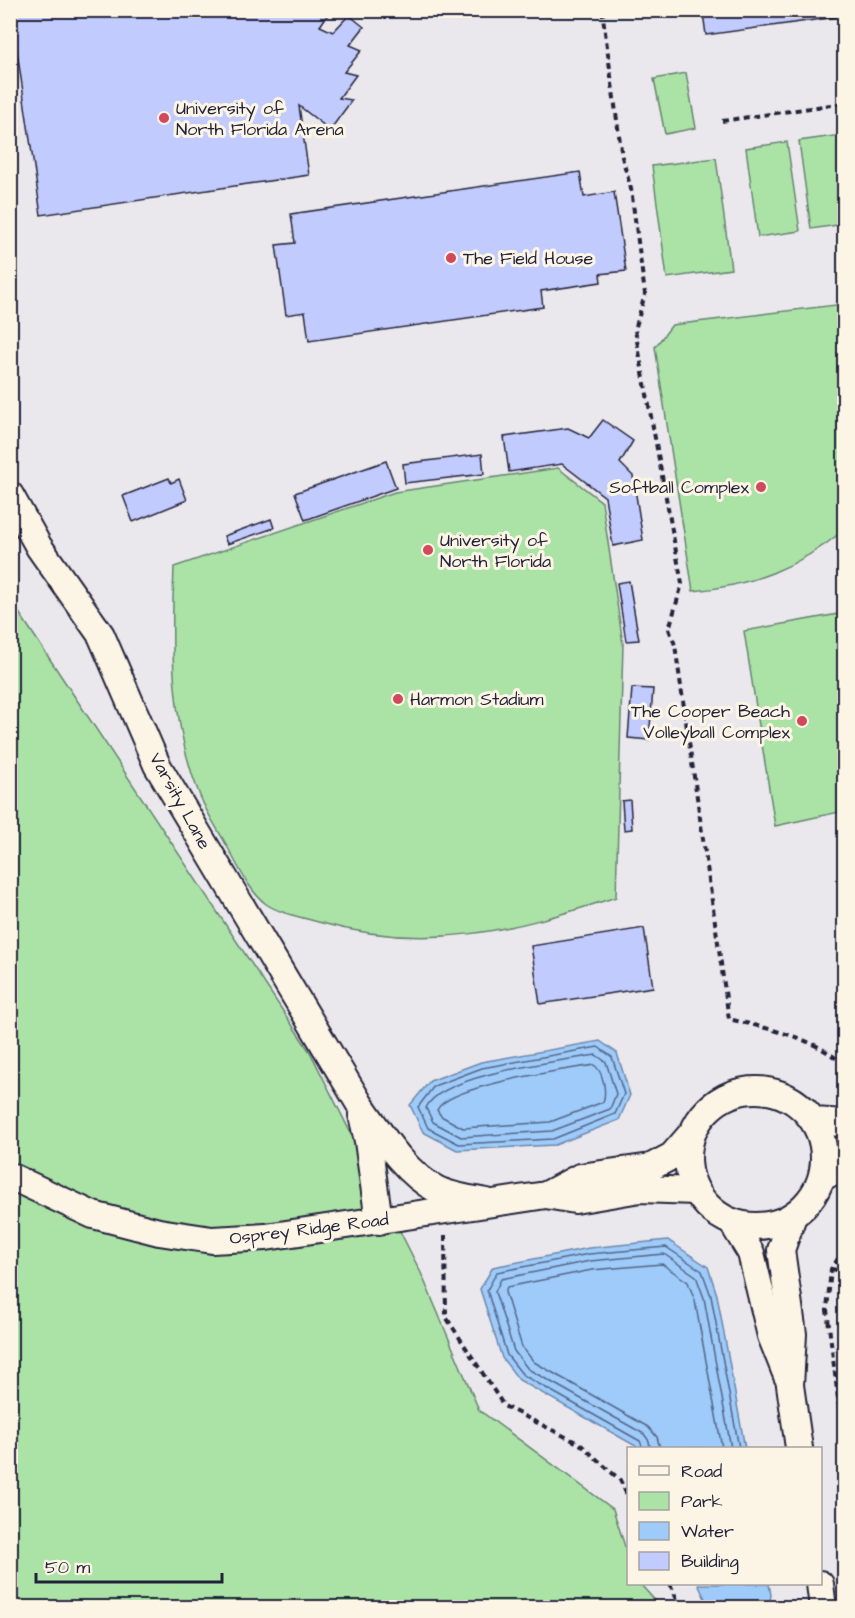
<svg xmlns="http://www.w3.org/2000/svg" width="855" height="1618" font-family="'Architects Daughter',sans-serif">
  <rect width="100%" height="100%" fill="#fcf5e5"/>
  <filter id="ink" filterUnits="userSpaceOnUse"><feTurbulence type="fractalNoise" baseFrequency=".0167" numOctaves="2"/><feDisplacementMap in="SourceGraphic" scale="12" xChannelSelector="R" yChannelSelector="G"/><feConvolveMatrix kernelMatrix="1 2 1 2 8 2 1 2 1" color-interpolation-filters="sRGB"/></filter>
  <g filter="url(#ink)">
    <path fill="#eae8ec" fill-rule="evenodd" d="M11,11H844V1607H281L11,1096ZM628,1448H820V1584H628Z"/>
    <g fill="#abe3a7" stroke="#668271" stroke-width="1.5">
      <polygon points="686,73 696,128 665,134 654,79"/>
      <polygon points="841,135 844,163 844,224 811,229 799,141"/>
      <polygon points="787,142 800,231 758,237 746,148"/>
      <polygon points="716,158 731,269 667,278 652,166"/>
      <path d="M844,304V530C799,567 751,586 693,591L655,347L672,325Z"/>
      <path d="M558,468L602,502L623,644L616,897C513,931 426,953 318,922C301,917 281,914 266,904C249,891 238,866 228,848C219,831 207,814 200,796C170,723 171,644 174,567L395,492Z"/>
      <polygon points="10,599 310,1052 421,1273 479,1410 613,1509 628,1556 628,1584 640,1584 661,1607 11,1607"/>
      <polygon points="844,613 844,811 775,826 744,631"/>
    </g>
    <g fill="#9ecbf9" stroke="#6c87ad" stroke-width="1.5">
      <polygon points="600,1041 617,1053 630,1095 619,1120 555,1145 457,1150 423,1132 410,1105 430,1081 481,1062"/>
      <polygon points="668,1240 708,1267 717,1295 745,1448 639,1448 519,1380 502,1358 480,1289 493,1267 589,1248"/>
      <polygon points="698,1584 769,1584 771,1595 769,1607 709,1607"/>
    </g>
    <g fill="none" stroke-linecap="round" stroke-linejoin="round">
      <g stroke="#546687" stroke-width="1.5">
        <polygon points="598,1047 612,1057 624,1094 615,1114 553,1139 459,1144 428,1128 418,1107 434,1086 482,1068"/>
        <path d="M596,1055L606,1062L616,1094L610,1109L552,1131L461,1137L433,1122L426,1108C441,1074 560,1061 596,1055Z"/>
        <path d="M594,1065C603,1071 607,1092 603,1102L550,1122L463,1128L441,1116L437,1110C448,1085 565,1070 594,1065Z"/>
        <polyline points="643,1448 640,1441 523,1375 507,1355 487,1290 497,1272 589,1254 666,1247 702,1271 711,1296 739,1448"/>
        <polyline points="650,1448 649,1441 644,1434 528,1369 514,1351 495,1292 501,1279 590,1261 664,1254 696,1276 704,1298 731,1448"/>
        <polyline points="660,1448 657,1437 648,1427 534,1362 522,1347 505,1292 507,1287 592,1270 662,1264 688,1282 695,1301 722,1448"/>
      </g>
    </g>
    <g fill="#c1cbfd" stroke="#22223b" stroke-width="1.5">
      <polygon points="11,10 331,10 320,26 333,32 349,15 364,27 350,45 362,50 344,72 356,75 339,98 352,100 330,130 299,106 309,175 41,215"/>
      <polygon points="680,10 844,10 844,16 706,35 703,13"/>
      <polygon points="580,172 584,197 614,192 626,271 600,274 601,282 541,291 543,307 309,341 305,312 286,315 276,245 295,243 291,214"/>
      <polygon points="603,420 633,441 620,463 633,476 643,540 613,546 605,497 562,464 509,472 504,437 568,428 589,438"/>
      <polygon points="482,454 484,474 405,483 403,464"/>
      <polygon points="386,461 396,488 305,520 295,493"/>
      <polygon points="169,478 171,483 179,479 187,500 133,522 123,496"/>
      <polygon points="271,519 274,528 227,544 224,536"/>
      <polygon points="629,581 639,640 626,641 617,583"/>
      <polygon points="632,688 653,689 649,740 628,738"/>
      <polygon points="630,800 632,829 624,830 622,801"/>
      <polygon points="644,928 653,987 540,1004 531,946"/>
    </g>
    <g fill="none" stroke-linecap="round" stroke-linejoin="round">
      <g stroke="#22223b" stroke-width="30">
        <g id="street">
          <path d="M10,495L39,547L101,635L157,765L359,1103C380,1132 403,1172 436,1189C451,1197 473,1199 490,1203"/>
          <circle cx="756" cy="1158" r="68"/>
          <polyline points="362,1115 368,1141 379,1221"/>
          <polyline points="814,1121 844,1123"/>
          <polyline points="10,1176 93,1215 159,1232 212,1240 266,1237 546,1195 580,1177 651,1167 672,1156 692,1133"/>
          <polyline points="823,1177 844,1166"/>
          <polyline points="546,1195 575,1200 640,1189 696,1191"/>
          <polyline points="793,1216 781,1250 793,1334 790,1385 799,1448"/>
          <polyline points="732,1222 751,1253 771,1336 787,1376"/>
          <polyline points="820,1584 823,1608"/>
        </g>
      </g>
      <g stroke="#22223b" stroke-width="4" stroke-dasharray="6 4.5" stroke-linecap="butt">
        <path d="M602,10L622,157L631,189L645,294L635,330L682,584L669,629L675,645L729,1019C769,1029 814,1037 844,1065"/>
        <polyline points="722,121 844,103"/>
        <polyline points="445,1235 446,1317 504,1406 580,1444 620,1480 628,1497"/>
        <polyline points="844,1250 831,1269 827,1310 844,1446"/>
        <polyline points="831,1269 844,1271"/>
        <polyline points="670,1584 681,1608"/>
      </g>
      <use href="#street" stroke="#fcf5e5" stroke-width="26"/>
    </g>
  </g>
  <g fill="#d1495b" stroke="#fcf5e5" stroke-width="2">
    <circle cx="164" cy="118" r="6"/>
    <circle cx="451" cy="258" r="6"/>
    <circle cx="761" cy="487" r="6"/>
    <circle cx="428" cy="550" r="6"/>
    <circle cx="398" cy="699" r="6"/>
    <circle cx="802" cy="721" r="6"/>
  </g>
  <g text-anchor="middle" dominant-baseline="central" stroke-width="6" stroke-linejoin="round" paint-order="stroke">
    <g font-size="18" fill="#22223b" stroke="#fcf5e5" text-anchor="start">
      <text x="176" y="108">University of<tspan x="176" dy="21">North Florida Arena</tspan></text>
      <text x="463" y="258">The Field House</text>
      <text x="749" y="487" text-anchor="end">Softball Complex</text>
      <text x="440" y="540">University of<tspan x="440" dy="21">North Florida</tspan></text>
      <text x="410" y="699">Harmon Stadium</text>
      <text x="790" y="711" text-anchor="end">The Cooper Beach<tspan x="790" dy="21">Volleyball Complex</tspan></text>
    </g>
    <g font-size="18" fill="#22223b" stroke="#fcf5e5">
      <text transform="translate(180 801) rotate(61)">Varsity Lane</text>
      <text transform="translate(309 1229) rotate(-7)">Osprey Ridge Road</text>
    </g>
  </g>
  <rect width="855" height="1618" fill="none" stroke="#fcf5e5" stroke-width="36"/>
  <rect x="18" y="18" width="819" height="1582" fill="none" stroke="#22223b" stroke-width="2" filter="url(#ink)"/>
  <rect x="627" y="1447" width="195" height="138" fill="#fcf5e5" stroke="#a5a1a1" stroke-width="1.5"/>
  <rect x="639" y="1466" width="30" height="9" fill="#fcf5e5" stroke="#a5a1a1" stroke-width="1.5"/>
  <text x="681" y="1477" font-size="18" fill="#22223b">Road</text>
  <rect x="639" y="1492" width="30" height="18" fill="#abe3a7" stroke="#a5a1a1" stroke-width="1.5"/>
  <text x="681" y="1507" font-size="18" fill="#22223b">Park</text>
  <rect x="639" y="1522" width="30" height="18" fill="#9ecbf9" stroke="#a5a1a1" stroke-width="1.5"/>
  <text x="681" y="1537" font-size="18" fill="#22223b">Water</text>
  <rect x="639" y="1552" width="30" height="18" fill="#c1cbfd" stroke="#a5a1a1" stroke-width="1.5"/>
  <text x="681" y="1567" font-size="18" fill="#22223b">Building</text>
  <path d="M36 1573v9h186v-9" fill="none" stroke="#22223b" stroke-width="3"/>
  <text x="45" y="1573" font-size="18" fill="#22223b" stroke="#fcf5e5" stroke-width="4.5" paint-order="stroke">50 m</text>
</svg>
